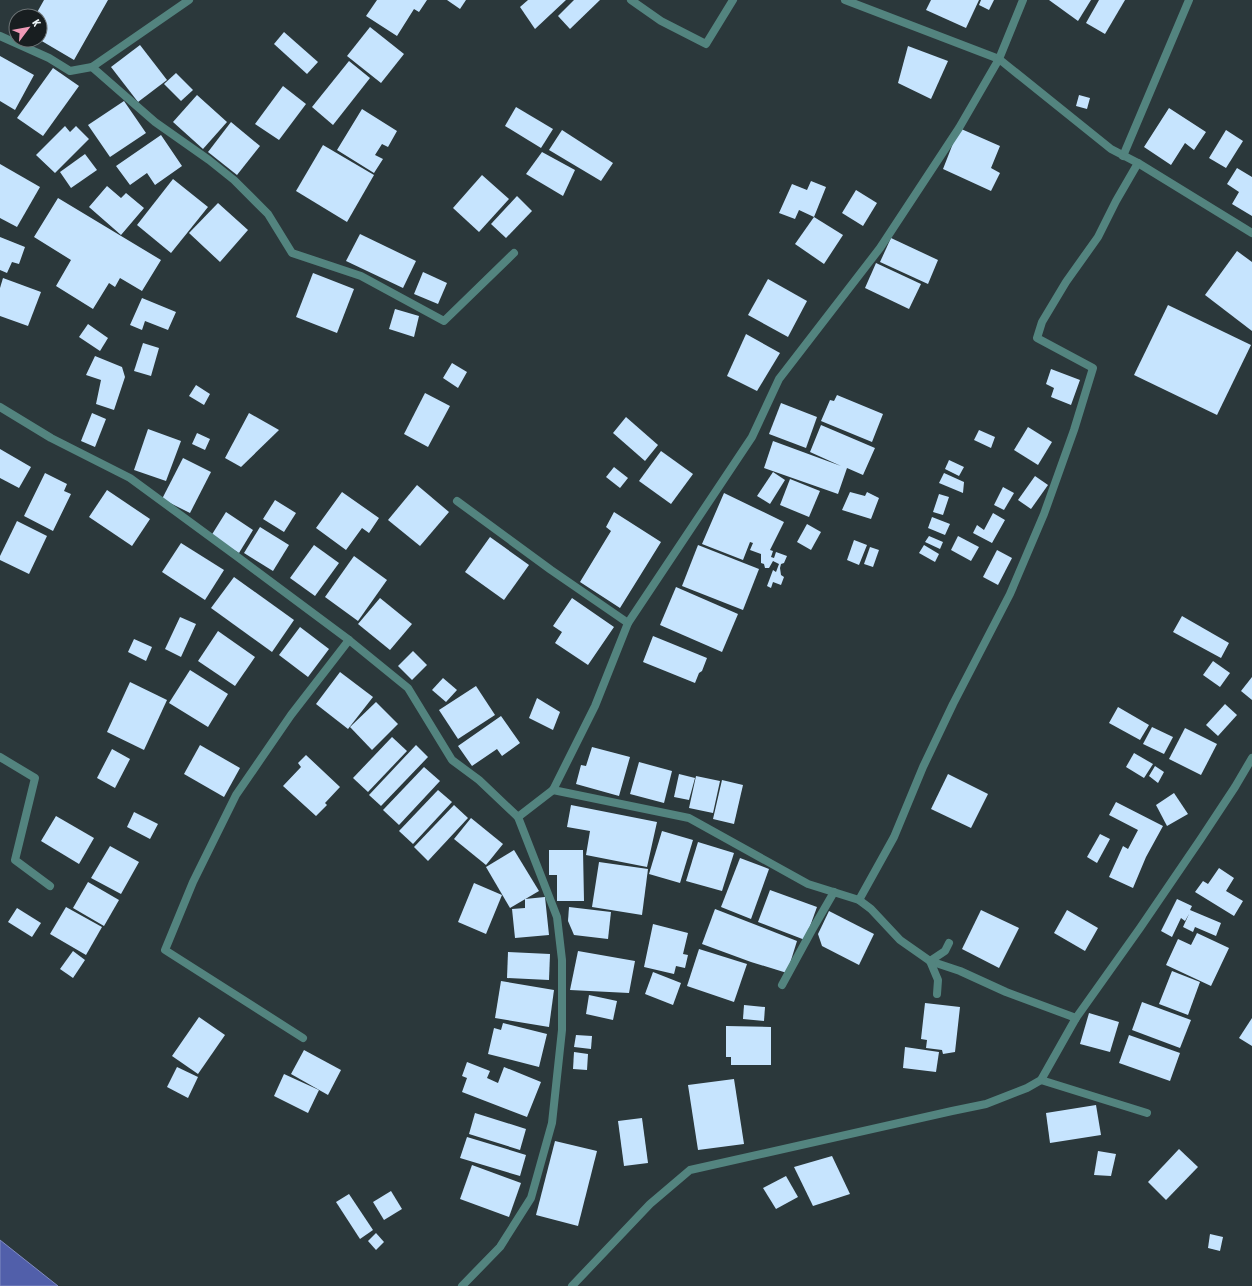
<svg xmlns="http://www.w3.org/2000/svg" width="1252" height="1286" font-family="'Asap Condensed',sans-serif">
  <rect width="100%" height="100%" fill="#2b383b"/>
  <polygon fill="#515faa" stroke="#808cc1" points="0,1240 58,1286 0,1286"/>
  <g fill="#c6e4fe">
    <polygon points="44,0 108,0 74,60 40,40 40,16 35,16"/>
    <polygon points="377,0 427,0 419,12 414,9 397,36 366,16"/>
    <polygon points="447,0 466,0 460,9"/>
    <polygon points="528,0 566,0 535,29 520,7"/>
    <polygon points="574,0 600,0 570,29 558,16"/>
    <polygon points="931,0 979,0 966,28 926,10"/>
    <polygon points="981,0 994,0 989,10 979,5"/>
    <polygon points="1049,0 1091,0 1078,21"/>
    <polygon points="1099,0 1125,0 1105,34 1086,23"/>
    <polygon points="370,27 404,54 381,83 347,56"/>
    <polygon points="284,32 318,62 307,74 274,44"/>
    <polygon points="140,45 167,80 138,102 111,67"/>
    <polygon points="908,46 948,61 931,99 898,83"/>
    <polygon points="0,56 34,75 15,110 0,101"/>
    <polygon points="349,61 370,78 333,125 312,107"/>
    <polygon points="53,68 79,86 43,136 17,118"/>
    <polygon points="176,73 193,90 181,101 164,84"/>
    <polygon points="283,86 306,104 279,140 255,124"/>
    <polygon points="197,95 227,122 203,149 173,122"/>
    <polygon points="1079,95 1090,98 1087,109 1076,106"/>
    <polygon points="124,101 146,133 110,157 88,125"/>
    <polygon points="516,107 553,129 541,148 505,126"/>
    <polygon points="1169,108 1206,132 1194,150 1185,143 1171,165 1144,147"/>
    <polygon points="362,109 397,131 388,147 382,144 375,155 383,159 374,173 337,150"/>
    <polygon points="231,122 260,146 237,175 208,152"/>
    <polygon points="65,126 70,132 76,126 89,139 55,173 36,155"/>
    <polygon points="959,128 1000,146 991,168 1000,173 991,191 943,169"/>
    <polygon points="562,130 613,163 601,181 549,150"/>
    <polygon points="1226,130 1243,141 1226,168 1209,158"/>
    <polygon points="161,135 182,166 155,185 147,173 130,185 116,166"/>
    <polygon points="323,145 374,175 347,222 296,191"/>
    <polygon points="542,152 575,170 563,196 526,174"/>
    <polygon points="85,154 97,170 71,188 60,172"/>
    <polygon points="0,164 40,187 17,227 0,218"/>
    <polygon points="1237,168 1252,177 1252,216 1232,204 1239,192 1227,184"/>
    <polygon points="482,175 509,199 479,232 453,208"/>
    <polygon points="173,179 208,207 171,253 137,225"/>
    <polygon points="811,181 826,187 814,217 799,210 795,219 779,213 792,184 807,190"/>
    <polygon points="107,186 121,198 126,193 144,208 121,235 89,207"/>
    <polygon points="856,190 877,203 863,226 842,213"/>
    <polygon points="517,196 532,211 506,238 491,224"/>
    <polygon points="58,198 161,260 142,291 120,278 115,287 109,283 93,309 56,286 71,260 34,237"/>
    <polygon points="218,203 248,230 220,262 189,233"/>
    <polygon points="814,217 843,235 824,264 795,244"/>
    <polygon points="360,234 416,261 403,288 346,261"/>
    <polygon points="0,237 25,247 19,264 12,262 7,273 0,270"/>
    <polygon points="891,238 938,260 928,284 880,262"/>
    <polygon points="1237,251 1252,262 1252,331 1205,295"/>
    <polygon points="876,263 921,284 909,309 865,288"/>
    <polygon points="423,272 447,283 438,304 414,294"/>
    <polygon points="313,273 354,289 337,333 296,317"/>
    <polygon points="3,278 41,292 28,326 0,316 0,288"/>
    <polygon points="768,279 807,301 788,337 748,315"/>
    <polygon points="142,298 176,312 168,330 145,321 142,330 130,325"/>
    <polygon points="1168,305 1251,345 1217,415 1134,375"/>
    <polygon points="395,309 419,316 414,337 389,329"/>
    <polygon points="88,324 108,338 100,351 79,337"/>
    <polygon points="746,334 780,353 757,391 727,376"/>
    <polygon points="143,343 159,348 151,376 134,371"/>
    <polygon points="95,356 122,367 125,377 114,410 96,404 101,380 86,375"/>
    <polygon points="452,363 467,372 458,388 443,378"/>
    <polygon points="1051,369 1080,380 1071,405 1051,397 1054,388 1046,384"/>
    <polygon points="196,385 210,394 204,405 189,396"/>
    <polygon points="425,393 450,406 428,447 404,434"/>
    <polygon points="837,395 883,414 872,442 821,421 830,400 834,401"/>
    <polygon points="781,403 817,417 806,448 769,434"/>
    <polygon points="92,413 106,419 95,447 81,441"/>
    <polygon points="249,413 279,430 241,467 225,458"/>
    <polygon points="626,417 658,445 645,461 613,433"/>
    <polygon points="821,425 875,448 863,475 847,468 838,494 764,468 773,441 841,466 810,452"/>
    <polygon points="1028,427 1052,442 1038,465 1014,450"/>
    <polygon points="148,429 181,441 166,481 134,470"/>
    <polygon points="979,430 995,437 991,448 974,440"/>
    <polygon points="197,433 210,439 205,450 192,444"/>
    <polygon points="0,449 31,467 19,488 0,478"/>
    <polygon points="661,451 693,474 671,504 639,481"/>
    <polygon points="183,458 211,472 190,513 162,499"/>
    <polygon points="949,460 964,467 959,476 945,469"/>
    <polygon points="614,467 628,478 620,488 606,477"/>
    <polygon points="773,472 785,480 770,504 757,496"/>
    <polygon points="45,473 67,484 64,491 71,494 53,531 24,516"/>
    <polygon points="944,473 964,482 963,493 939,483"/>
    <polygon points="1035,476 1048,485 1031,509 1018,500"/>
    <polygon points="790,479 820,491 809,517 780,505"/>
    <polygon points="417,485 449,512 420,546 388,520"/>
    <polygon points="1003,487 1014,493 1004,510 994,505"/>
    <polygon points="107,490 150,519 132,546 89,517"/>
    <polygon points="342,492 379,518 369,533 362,528 346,550 316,528"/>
    <polygon points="850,492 865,496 867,492 879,498 871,519 842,510"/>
    <polygon points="724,493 784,522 770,550 773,551 771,557 774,558 776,552 787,556 784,563 781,564 780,568 781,575 784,577 781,585 773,582 771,588 767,586 773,570 776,572 779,564 773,561 769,568 765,568 764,564 761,563 761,554 750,550 753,543 750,542 743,560 702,544"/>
    <polygon points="939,494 949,497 943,515 933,512"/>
    <polygon points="275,500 296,513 284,532 263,519"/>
    <polygon points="226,512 253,530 239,553 211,536"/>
    <polygon points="614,512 661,542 620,608 580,582 611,531 606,527"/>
    <polygon points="993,513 1005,520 992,543 973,533 977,525 984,530"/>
    <polygon points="932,517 950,524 945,535 928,528"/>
    <polygon points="17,521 47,536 29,574 0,560 0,556"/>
    <polygon points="807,524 821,532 811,550 797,542"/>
    <polygon points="260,527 289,545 273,571 244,553"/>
    <polygon points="929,536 943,542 940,549 925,542"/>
    <polygon points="958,536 979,547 971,561 951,550"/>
    <polygon points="490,537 529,565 504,600 465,572"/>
    <polygon points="854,540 867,545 859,565 847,560"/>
    <polygon points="181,543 224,570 205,600 162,572"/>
    <polygon points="314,545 339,563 315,596 290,578"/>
    <polygon points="698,545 759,569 743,610 682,586"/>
    <polygon points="924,545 939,554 935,562 919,553"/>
    <polygon points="870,547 879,550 873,567 864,564"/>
    <polygon points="997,550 1012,558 998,585 983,577"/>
    <polygon points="354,556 387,580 358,621 325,597"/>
    <polygon points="234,577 294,620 272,652 211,608"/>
    <polygon points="676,587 738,614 722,652 660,625"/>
    <polygon points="380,598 412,624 390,650 358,624"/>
    <polygon points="572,598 614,627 588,665 555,643 562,632 553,626"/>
    <polygon points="1182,616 1229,643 1221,658 1173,632"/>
    <polygon points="180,617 196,624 181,657 165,649"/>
    <polygon points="300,627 329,649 308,677 279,655"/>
    <polygon points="218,631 255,657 235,686 198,661"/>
    <polygon points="653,636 707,658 702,671 699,673 695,683 643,662"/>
    <polygon points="134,639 152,647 146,661 128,652"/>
    <polygon points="413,651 427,665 412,680 398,666"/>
    <polygon points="1213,661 1230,673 1220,687 1203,675"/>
    <polygon points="190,670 228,694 208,727 169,703"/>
    <polygon points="340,672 373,697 348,729 316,704"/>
    <polygon points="1252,677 1252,700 1241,691"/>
    <polygon points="443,678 457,690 446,702 432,690"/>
    <polygon points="130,682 167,700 144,750 107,732"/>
    <polygon points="476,686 495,715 458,739 439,710"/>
    <polygon points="537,698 560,712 553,730 529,718"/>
    <polygon points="376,702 398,724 372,750 350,727"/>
    <polygon points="1225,704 1237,715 1218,736 1206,725"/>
    <polygon points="1118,707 1149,725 1140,740 1109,723"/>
    <polygon points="501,716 520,743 502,756 497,749 472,766 458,746"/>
    <polygon points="1152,727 1173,737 1164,754 1143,744"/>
    <polygon points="1185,728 1217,744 1201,775 1169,759"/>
    <polygon points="392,737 407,751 368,792 353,778"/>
    <polygon points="200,745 240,768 224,797 184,774"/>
    <polygon points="416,745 428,757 381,806 369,795"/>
    <polygon points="592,747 630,757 619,796 576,784 581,765 586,766"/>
    <polygon points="112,749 130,759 115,788 97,778"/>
    <polygon points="1134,753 1153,764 1144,778 1126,767"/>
    <polygon points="306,755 340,787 325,803 327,805 316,816 283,786 301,767 298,763"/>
    <polygon points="639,762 672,771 664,803 630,794"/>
    <polygon points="1155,766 1164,772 1158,783 1149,776"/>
    <polygon points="424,767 440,781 399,825 383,810"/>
    <polygon points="679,774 695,778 689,800 674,797"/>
    <polygon points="948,774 988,794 971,828 931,809"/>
    <polygon points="696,776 720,781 713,813 689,808"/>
    <polygon points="722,780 743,785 734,824 713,819"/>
    <polygon points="438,790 452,802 413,844 399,831"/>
    <polygon points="1174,793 1188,814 1167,826 1156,805"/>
    <polygon points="1116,802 1163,826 1146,857 1133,888 1109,877 1123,846 1128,849 1138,830 1109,815"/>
    <polygon points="454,805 468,818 428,861 414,847"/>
    <polygon points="571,805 657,822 647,867 586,855 590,831 567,827"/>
    <polygon points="134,812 158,824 150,839 127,827"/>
    <polygon points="56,816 94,838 79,864 41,841"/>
    <polygon points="471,818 503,844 486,865 454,839"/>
    <polygon points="662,831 693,840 680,883 649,874"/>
    <polygon points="1100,834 1110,839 1097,863 1087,857"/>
    <polygon points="698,842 734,853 722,891 686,881"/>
    <polygon points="110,846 139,862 121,894 91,878"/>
    <polygon points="514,850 539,891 510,908 486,867"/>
    <polygon points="549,850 583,850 584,901 557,901 557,875 549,875"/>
    <polygon points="740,858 769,869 751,919 721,907"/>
    <polygon points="599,862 648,869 642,915 592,907"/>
    <polygon points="1219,868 1234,878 1226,891 1243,901 1234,916 1195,892 1203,881 1208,884"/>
    <polygon points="88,882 119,900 104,926 73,908"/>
    <polygon points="474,883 502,895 486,934 458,922"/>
    <polygon points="770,890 817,907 805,940 758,922"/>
    <polygon points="545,897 549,935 515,938 512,909 525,908 525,899"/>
    <polygon points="1177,899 1192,906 1190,910 1221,923 1216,936 1195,927 1193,932 1183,927 1189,914 1185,921 1181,918 1172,937 1161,931"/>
    <polygon points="66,907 102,927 86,955 50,934"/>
    <polygon points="569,907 611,912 608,939 574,935 568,921"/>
    <polygon points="17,908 41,923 32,937 8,922"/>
    <polygon points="715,909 797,941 787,973 751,962 702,944"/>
    <polygon points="981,910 1019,928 999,968 962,949"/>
    <polygon points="1067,910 1098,928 1085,951 1054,933"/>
    <polygon points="829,911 874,934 859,965 822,946 818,934"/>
    <polygon points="653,924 688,933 683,954 688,955 685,968 676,966 674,974 644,967"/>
    <polygon points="1197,933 1229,948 1211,986 1166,965 1178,939 1191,945"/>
    <polygon points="699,949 747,964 734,1002 687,986"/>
    <polygon points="73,951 85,960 73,978 60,969"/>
    <polygon points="578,951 635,961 629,993 570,990"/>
    <polygon points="508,952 550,954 549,980 507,978"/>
    <polygon points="1172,971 1200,982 1188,1015 1159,1004"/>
    <polygon points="653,972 681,983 673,1005 645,994"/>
    <polygon points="501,981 554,990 549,1027 495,1018"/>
    <polygon points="589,995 617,1001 613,1020 586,1014"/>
    <polygon points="1142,1002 1191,1020 1180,1048 1132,1030"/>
    <polygon points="925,1003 960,1007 955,1052 943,1054 942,1050 926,1048 927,1040 921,1039"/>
    <polygon points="744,1005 765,1007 764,1021 743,1019"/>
    <polygon points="1089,1013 1119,1022 1110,1052 1080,1044"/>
    <polygon points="199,1017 225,1035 198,1074 172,1056"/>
    <polygon points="1252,1018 1252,1046 1239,1038"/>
    <polygon points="503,1023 547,1034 539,1067 488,1054 494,1028 501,1030"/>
    <polygon points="726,1026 771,1027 771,1065 731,1065 731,1057 726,1057"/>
    <polygon points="576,1035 592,1036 591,1049 574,1047"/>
    <polygon points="1129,1035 1180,1053 1170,1081 1119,1063"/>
    <polygon points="905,1047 939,1052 936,1072 903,1068"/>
    <polygon points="304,1050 341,1070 328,1095 291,1074"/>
    <polygon points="574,1052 588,1054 587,1070 573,1069"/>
    <polygon points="467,1062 490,1071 487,1078 498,1083 504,1067 541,1082 527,1117 462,1092 467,1078 462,1076"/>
    <polygon points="177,1067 198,1077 188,1098 167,1087"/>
    <polygon points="284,1074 319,1090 308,1113 274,1096"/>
    <polygon points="734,1079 744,1144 698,1150 688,1085"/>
    <polygon points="1096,1105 1101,1135 1050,1143 1046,1113"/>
    <polygon points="475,1113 526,1129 520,1150 469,1134"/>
    <polygon points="642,1118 648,1163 624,1166 618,1121"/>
    <polygon points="467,1137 526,1155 520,1176 460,1158"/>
    <polygon points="555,1141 597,1151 578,1226 536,1215"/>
    <polygon points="1179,1149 1198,1167 1166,1200 1148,1182"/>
    <polygon points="1098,1151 1116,1154 1111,1176 1094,1175"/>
    <polygon points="832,1156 850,1194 813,1206 794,1167"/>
    <polygon points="472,1165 521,1183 509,1217 460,1199"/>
    <polygon points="786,1176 798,1197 776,1209 763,1188"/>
    <polygon points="391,1191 402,1209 384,1220 373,1202"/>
    <polygon points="349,1194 373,1230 360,1239 336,1202"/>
    <polygon points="376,1233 384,1242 376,1250 368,1241"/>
    <polygon points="1210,1234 1223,1237 1220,1251 1208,1248"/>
  </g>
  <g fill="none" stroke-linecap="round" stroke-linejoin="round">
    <g stroke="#53847f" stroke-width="8">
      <polyline points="631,0 661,21 706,44 733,0"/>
      <polyline points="845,0 999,59 1111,149 1138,163 1252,233"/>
      <polyline points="0,36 49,58 70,71 92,67 189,0"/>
      <polyline points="92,67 155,122 209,160 234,180 268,214 292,253 361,276 444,321 514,253"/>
      <polyline points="1123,156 1189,0"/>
      <polyline points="0,407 51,438 130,478 239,558 349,640 408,688 452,760 479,780 518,817 557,917 562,960 562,1030 552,1123 531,1198 500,1247 462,1286"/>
      <polyline points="457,501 551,570 628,623"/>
      <polyline points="0,757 35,778 15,860 50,886"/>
      <polyline points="553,790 689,818 808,884 859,900 871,909 900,940 930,961 960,971 1006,992 1076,1018"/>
      <polyline points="518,817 553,790 595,706 628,623 752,437 779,379 880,248 959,128 999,59 1023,0"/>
      <polyline points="859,900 894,837 923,767 953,704 1010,594 1044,514 1074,430 1093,368 1037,338 1042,322 1066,282 1098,237 1116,201 1138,163"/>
      <polyline points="782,985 812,930 834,892"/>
      <polyline points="937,994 938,980 930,961 945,951 949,943"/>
      <polyline points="303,1038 165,950 193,882 236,795 291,715 349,640"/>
      <polyline points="1041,1080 1147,1113"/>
      <polyline points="572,1286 650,1204 690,1170 952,1111 986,1104 1027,1088 1041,1080 1076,1018 1140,928 1200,840 1235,787 1252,758"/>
    </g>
  </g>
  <g transform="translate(28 28) rotate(58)"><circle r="19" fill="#181e20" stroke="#6d7476"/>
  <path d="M0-3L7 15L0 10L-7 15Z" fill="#f09ab7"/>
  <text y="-6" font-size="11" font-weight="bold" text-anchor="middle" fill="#ecf4f6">K</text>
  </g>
</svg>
